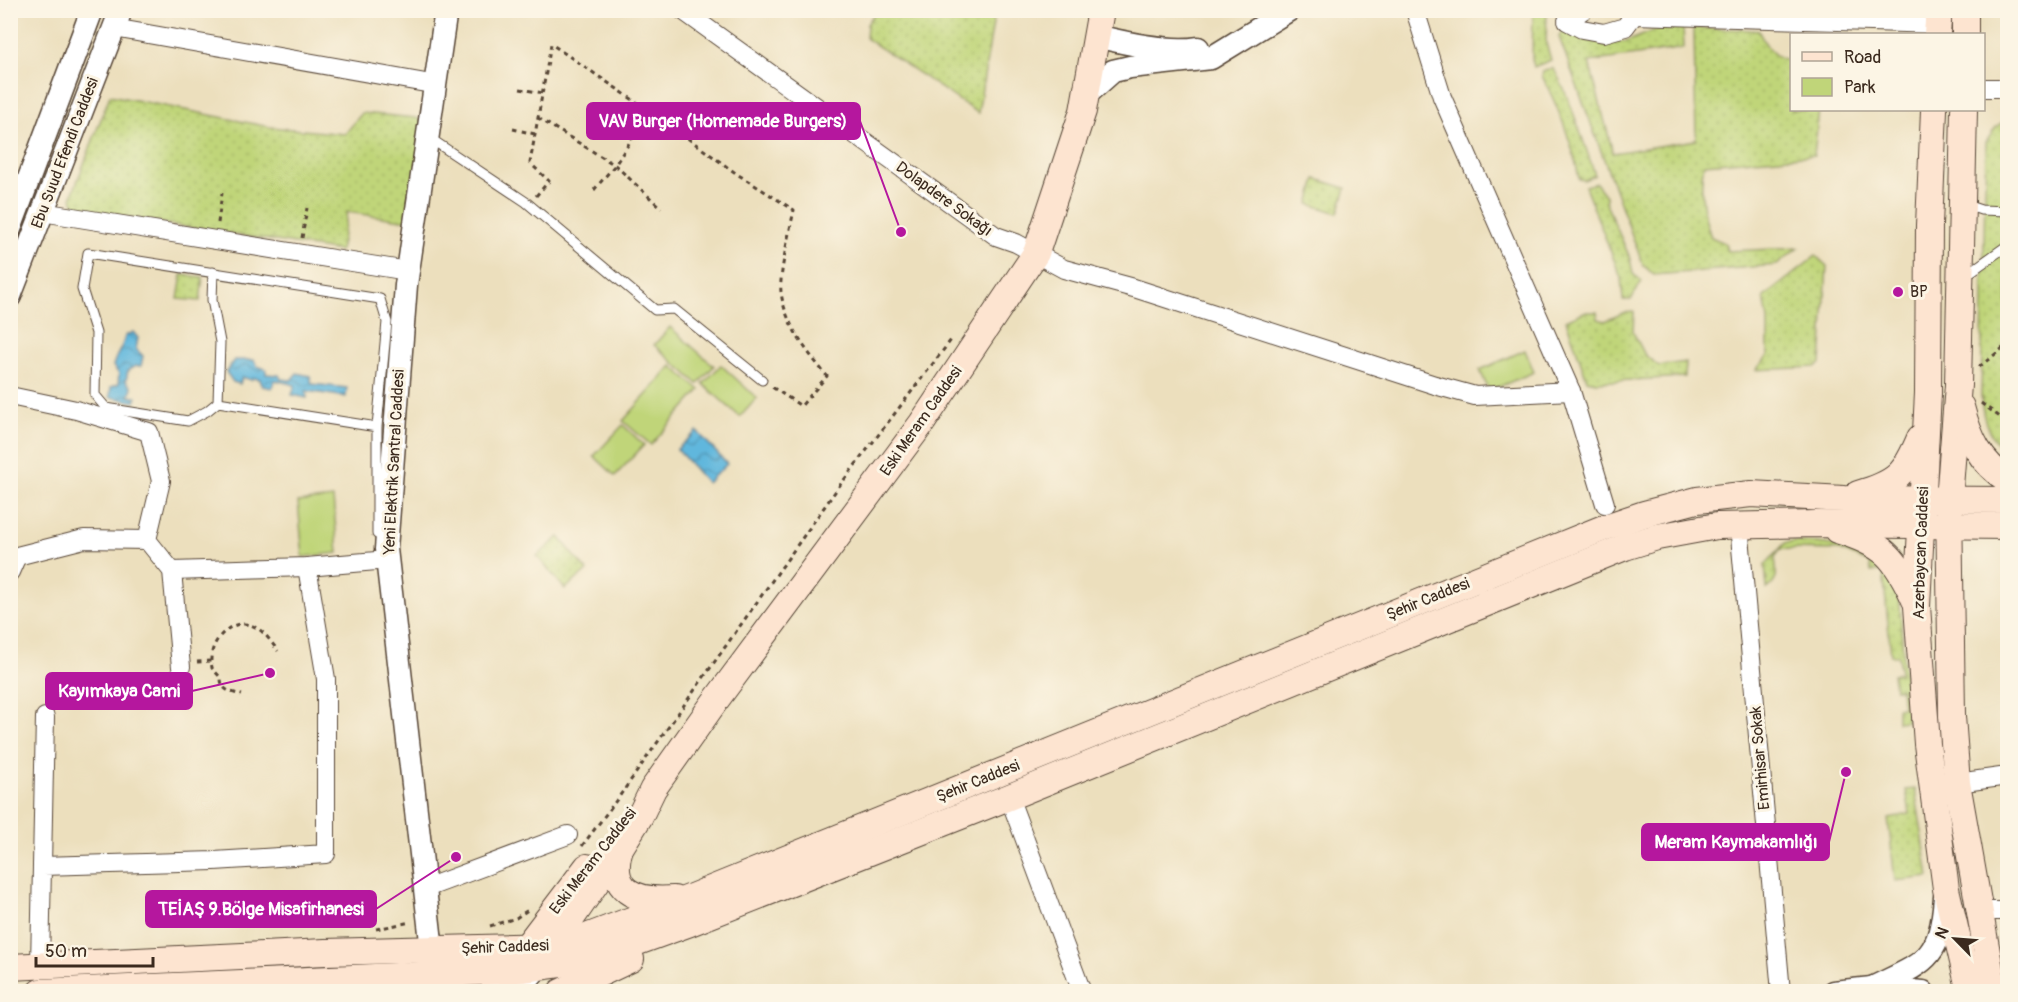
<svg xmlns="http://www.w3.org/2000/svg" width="2018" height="1002" font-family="Pangolin,sans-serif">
  <defs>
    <pattern id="green-dots" width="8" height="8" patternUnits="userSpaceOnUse" patternTransform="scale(1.5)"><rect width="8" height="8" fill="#c0d579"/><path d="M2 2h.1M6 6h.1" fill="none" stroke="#a6b768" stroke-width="1.8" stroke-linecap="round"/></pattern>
    <pattern id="water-waves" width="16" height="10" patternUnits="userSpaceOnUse" patternTransform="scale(1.5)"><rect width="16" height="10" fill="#61b7dd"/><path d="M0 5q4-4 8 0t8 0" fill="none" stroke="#5195b3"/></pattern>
  </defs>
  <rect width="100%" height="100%" fill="#fcf5e5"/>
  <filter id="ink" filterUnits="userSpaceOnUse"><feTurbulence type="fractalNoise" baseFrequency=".0167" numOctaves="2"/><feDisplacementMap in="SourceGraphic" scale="12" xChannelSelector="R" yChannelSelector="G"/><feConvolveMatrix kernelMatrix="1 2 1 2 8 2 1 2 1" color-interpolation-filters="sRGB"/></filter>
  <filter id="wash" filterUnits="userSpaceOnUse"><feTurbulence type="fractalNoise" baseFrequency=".008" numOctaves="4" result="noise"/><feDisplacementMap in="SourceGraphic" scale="24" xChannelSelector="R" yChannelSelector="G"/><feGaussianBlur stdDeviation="1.35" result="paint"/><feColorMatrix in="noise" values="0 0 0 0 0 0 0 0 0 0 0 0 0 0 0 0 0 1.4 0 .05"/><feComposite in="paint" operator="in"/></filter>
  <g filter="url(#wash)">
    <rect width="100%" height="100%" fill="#ecdfbd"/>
    <g fill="url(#green-dots)" stroke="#7e804c" stroke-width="1.5">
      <polygon points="876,11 995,11 978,113 866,38 867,24"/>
      <polygon points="1533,11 1547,11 1546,43 1551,60 1534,67 1532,59"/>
      <path d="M1566,25L1601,40L1626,42L1663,27L1683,26L1684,48L1589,62L1613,153L1696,140L1694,28L1758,30C1765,44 1773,60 1791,60L1792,110H1819L1814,155L1704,164C1699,186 1703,216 1711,237L1725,243L1727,251L1798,248L1777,265L1654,275L1643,265L1559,37Z"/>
      <path d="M1552,68C1562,75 1589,157 1595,175L1584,180L1579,179C1573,144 1558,107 1542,76L1543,71Z"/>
      <polygon points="110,95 270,127 345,134 362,113 417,118 425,125 408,221 347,212 340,251 78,210 71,198"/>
      <path d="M2004,121H2007V452C1988,439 1982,418 1981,395L1986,142L1996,127Z"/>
      <polygon points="1316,179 1346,188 1338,213 1309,204"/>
      <polygon points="1596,183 1606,196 1607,206 1630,258 1633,274 1642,281 1631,300 1623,300 1621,278 1585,186"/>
      <polygon points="1816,256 1827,266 1821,363 1815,367 1756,370 1768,356 1768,320 1764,297"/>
      <polygon points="182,275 203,277 200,301 178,299"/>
      <polygon points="1584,312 1597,312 1598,319 1605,321 1623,313 1634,312 1633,332 1645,355 1659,366 1686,362 1685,377 1596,382 1587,380 1566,320"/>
      <polygon points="559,537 587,571 565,589 537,556"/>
      <path d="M1795,542C1843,543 1890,550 1900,606L1907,721L1897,722V708L1903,707L1901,689H1895L1893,674L1900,673L1898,655H1891L1883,571L1871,572L1870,563L1840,550L1781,549L1775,557C1776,570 1780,581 1767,589L1765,565L1785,543Z"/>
      <polygon points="1915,789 1929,877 1895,881 1888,818 1910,814 1906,790"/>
    </g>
    <g fill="#c0d579" stroke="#7e804c" stroke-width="1.5">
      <polygon points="670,327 714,366 698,384 654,345"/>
      <polygon points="1525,350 1534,372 1489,391 1480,370"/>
      <polygon points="721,365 757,398 740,417 703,384"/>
      <polygon points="672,366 700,390 651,445 623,421"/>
      <polygon points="623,425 644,445 615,476 594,456"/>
      <polygon points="333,498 338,553 303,557 298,502"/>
    </g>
    <g fill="url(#water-waves)" stroke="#4e707e" stroke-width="1.5">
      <path d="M133,332L138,338L136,349L143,356L141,366H136L128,370L126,381L132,388L129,396L137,397L135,402L110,397L111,387L118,384L119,374L113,366C116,354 123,348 125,336Z"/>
      <polygon points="234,360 254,360 257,366 266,369 266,374 279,375 281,379 291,380 297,373 310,376 312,384 347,388 346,397 306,391 307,398 292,395 295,385 275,380 272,388 262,386 260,379 253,378 251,380 242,377 240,384 233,382 226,372"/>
      <polygon points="697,431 727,464 707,483 677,449"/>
    </g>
  </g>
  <g filter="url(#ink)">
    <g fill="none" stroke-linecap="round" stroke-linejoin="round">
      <g stroke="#564536" stroke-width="11">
        <g id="service">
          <polyline points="428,137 526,202 655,310 674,309 762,380"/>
          <polyline points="1963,204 1981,210 2008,211"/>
          <polyline points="213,272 212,300 220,342 218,402"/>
          <polyline points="1966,275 2008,245"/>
          <polyline points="377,427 387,322 380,299 88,253 82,289 96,333 95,395 106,408 188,421 207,411 218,402 377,427 377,534"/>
        </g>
      </g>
      <g stroke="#564536" stroke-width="20">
        <g id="minor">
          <polyline points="682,10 996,236 1016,243 1064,269 1134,288 1435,385 1475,396 1571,391"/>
          <polyline points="1415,10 1442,97 1571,391 1605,504"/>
          <polyline points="1583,10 1567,21 1582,29 1604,33 1625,27 1634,15"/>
          <polyline points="1627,10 1634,15 1938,24"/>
          <polyline points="114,28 437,85"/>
          <polyline points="1984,88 2008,88"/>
          <polyline points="42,212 408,271"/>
          <polyline points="10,396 76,410 149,432 161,481 147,540 172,571 181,667"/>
          <polyline points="1739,525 1781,992"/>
          <polyline points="172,571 307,567 388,560"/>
          <polyline points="10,572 17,556 84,539 147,540"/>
          <polyline points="1957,783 2008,776"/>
          <polyline points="1009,797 1082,992"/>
          <polyline points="42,866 45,717"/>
          <polyline points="426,888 568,835"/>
          <polyline points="1979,911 2008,911"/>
          <polyline points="40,965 42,866 214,861 326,854 326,679 307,567"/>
        </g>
      </g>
      <g stroke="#564536" stroke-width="25">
        <g id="tertiary">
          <path d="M1096,36C1125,43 1169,53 1198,48"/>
          <polyline points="1086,95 1113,71 1130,67 1211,58 1289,10"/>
          <polyline points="10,229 92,10"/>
          <polyline points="10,296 121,10"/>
          <polyline points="432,950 386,549 406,285 446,10"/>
          <path d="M1872,988C1925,962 1940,961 1945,897"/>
          <polyline points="491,992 508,971"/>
          <polyline points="517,992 537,968"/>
          <polyline points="1833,992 1872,988 1923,992"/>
        </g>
      </g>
      <g stroke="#564536" stroke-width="28">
        <g id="secondary">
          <polyline points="1937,34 1939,10"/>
          <polyline points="1965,34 1965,10"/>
          <polyline points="1934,110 1929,225 1928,393 1917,606 1927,744 1946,889 1970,992"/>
          <polyline points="1964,110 1958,385 1949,500 1952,716 1957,783 1994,992"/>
          <path d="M1961,407C1969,438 1980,463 2008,480"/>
          <path d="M1858,494C1897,483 1905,474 1920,438"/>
          <path d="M1837,530C1884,544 1895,556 1915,600"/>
          <path d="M620,848C607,892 636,902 674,899"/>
          <polyline points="549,951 620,848 640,816 653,789 716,700 922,423 1036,253 1083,111 1101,10"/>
          <polyline points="520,955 587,867"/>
          <polyline points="10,967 325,952 553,946 589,936 689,898 1606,527 1644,514 1697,500 1751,494 1844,499 2008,500"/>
          <polyline points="40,992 508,971 568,963 599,956 690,923 1009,797 1625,547 1657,537 1717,526 1815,524 2008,526"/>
          <polyline points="561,992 631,959"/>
        </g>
      </g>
      <g stroke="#564536" stroke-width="3" stroke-dasharray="4.5 4.5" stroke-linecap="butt">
        <polyline points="520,89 543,93"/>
        <polyline points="538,118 615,165 661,208"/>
        <polyline points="513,129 535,134"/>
        <polyline points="594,190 615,165 650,111"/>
        <path d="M536,196L549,181L530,163L551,44L657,116L737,174L794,210C790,230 779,273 781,292C785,324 807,352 827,376L801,406L772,387"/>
        <polyline points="218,223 222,193"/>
        <polyline points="302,238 307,208"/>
        <polyline points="1979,367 2008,344"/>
        <polyline points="1981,403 2008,423"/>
        <path d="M211,661C210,640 233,615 255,627C264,631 272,643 278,651"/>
        <path d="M197,662L211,661L212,668L221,678C221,691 231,692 242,695"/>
        <polyline points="582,846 621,794 837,489 951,340"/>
        <polyline points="490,926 516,918 528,910"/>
        <polyline points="376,929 411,922"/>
      </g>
      <use href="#service" stroke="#fff" stroke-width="9"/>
      <use href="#minor" stroke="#fff" stroke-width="18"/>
      <use href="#tertiary" stroke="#fff" stroke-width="22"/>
      <use href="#secondary" stroke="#fde4d0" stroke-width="26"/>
    </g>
  </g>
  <circle fill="#b5179e" stroke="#fcf5e5" stroke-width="2" cx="1898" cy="292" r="6"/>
  <g text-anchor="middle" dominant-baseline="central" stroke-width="6" stroke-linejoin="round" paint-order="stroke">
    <g font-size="16" fill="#3b2a1e" stroke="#fcf5e5">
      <text transform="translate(65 153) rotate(-69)">Ebu Suud Efendi Caddesi</text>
      <text transform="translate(944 199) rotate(36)">Dolapdere Sokağı</text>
      <text transform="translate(921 421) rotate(-55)">Eski Meram Caddesi</text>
      <text transform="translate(394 462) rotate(-87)">Yeni Elektrik Santral Caddesi</text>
      <text transform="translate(1921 553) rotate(-88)">Azerbaycan Caddesi</text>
      <text transform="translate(1428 599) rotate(-22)">Şehir Caddesi</text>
      <text transform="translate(1760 758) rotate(-95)">Emirhisar Sokak</text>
      <text transform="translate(978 781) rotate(-22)">Şehir Caddesi</text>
      <text transform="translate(593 861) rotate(-52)">Eski Meram Caddesi</text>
      <text transform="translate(505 947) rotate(-2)">Şehir Caddesi</text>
    </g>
    <g font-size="16" fill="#3b2a1e" stroke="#fcf5e5" text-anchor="start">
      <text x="1910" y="292">BP</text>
    </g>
  </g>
  <path fill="none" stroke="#b5179e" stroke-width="2" d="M901 232L860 121M270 673L192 691M1846 772L1829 842M456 857L376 909"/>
  <g fill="#b5179e" stroke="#fcf5e5" stroke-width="2">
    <circle cx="901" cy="232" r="6"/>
    <circle cx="270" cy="673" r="6"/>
    <circle cx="1846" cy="772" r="6"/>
    <circle cx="456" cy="857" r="6"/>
  </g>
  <g fill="#b5179e" stroke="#b5179e" stroke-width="2">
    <rect x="587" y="103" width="273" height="36" rx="6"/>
    <rect x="46" y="673" width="146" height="36" rx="6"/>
    <rect x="1642" y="824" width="187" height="36" rx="6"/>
    <rect x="146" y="891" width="230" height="36" rx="6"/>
  </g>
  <g font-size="18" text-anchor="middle" font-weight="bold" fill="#fff">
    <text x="723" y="127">VAV Burger (Homemade Burgers)</text>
    <text x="119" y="697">Kayımkaya Cami</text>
    <text x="1736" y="848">Meram Kaymakamlığı</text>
    <text x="261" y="915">TEİAŞ 9.Bölge Misafirhanesi</text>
  </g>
  <rect width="2018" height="1002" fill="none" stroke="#fcf5e5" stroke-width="36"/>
  <rect x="1790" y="33" width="195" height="78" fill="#fcf5e5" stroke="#afa495" stroke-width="1.5"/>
  <rect x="1802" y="52" width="30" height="9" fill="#fde4d0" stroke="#afa495" stroke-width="1.5"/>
  <text x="1844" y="63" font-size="18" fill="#3b2a1e">Road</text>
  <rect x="1802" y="78" width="30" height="18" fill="#c0d579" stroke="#afa495" stroke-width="1.5"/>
  <text x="1844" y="93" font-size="18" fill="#3b2a1e">Park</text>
  <g transform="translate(1955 939) rotate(295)" stroke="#fcf5e5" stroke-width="4.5" paint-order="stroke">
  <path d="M0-4.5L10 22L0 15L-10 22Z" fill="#3b2a1e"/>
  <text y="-9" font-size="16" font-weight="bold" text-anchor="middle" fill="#3b2a1e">N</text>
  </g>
  <path d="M36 957v9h117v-9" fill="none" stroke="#3b2a1e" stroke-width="3"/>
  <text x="45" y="957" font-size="18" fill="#3b2a1e" stroke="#fcf5e5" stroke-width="4.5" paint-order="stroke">50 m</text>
</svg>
